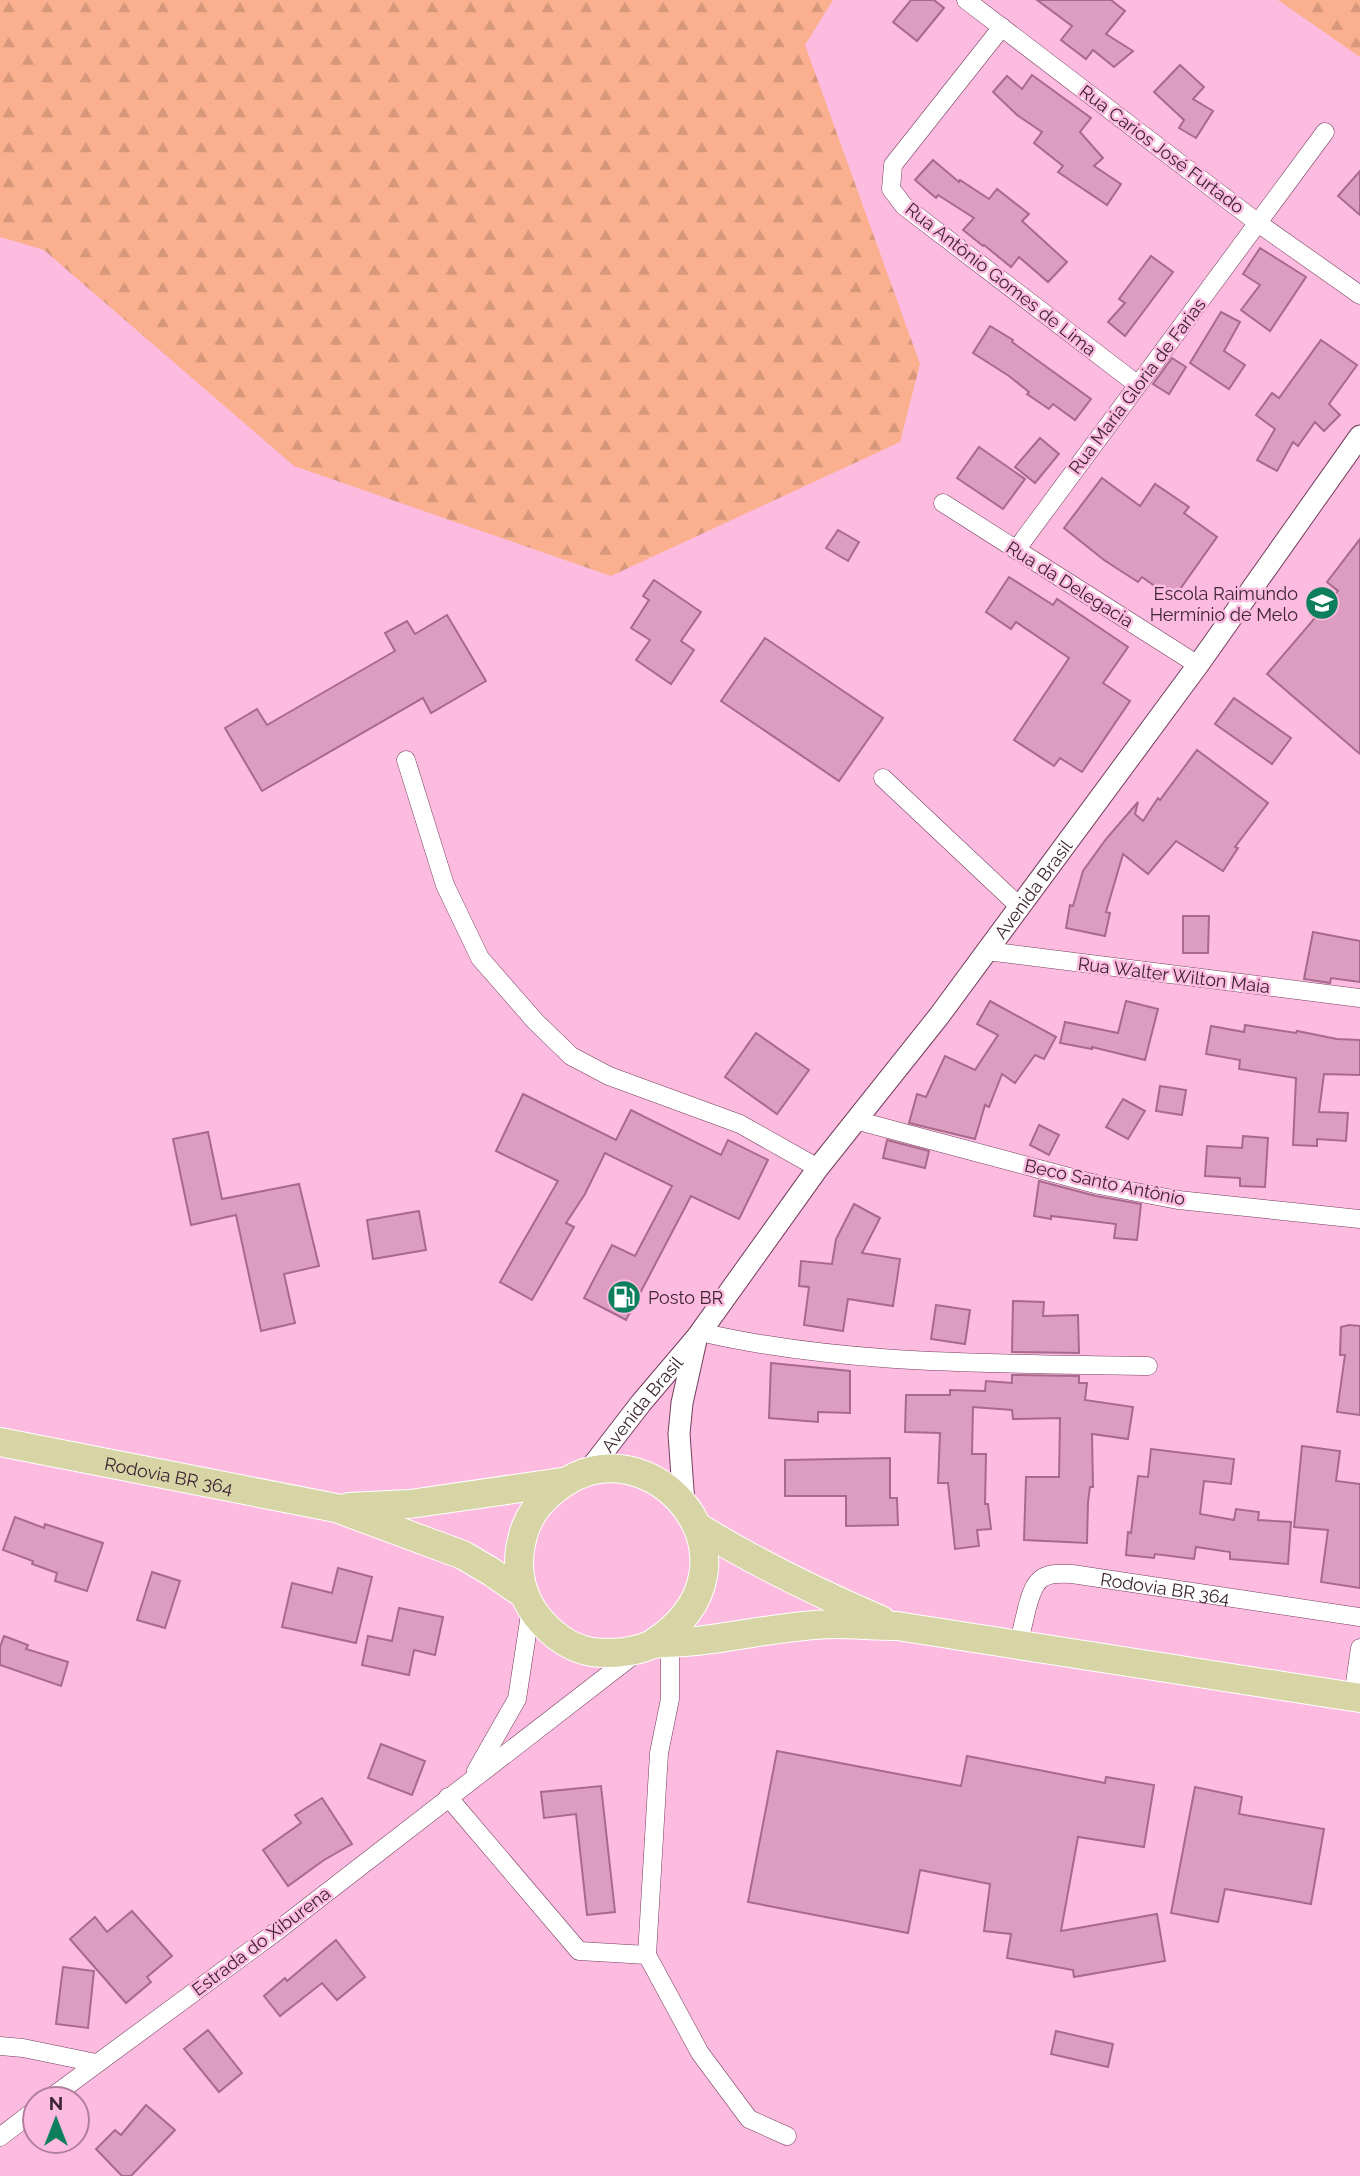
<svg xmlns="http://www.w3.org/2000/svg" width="1360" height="2176" font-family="Raleway,sans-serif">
  <defs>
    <pattern id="forest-firs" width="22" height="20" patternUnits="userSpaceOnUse" patternTransform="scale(1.75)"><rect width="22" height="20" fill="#fab08e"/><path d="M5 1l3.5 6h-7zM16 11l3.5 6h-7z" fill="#d7977b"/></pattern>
  </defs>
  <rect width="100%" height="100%" fill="#febbe0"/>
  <g fill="url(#forest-firs)">
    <polygon points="0,0 833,0 805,45 920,364 900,442 611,576 294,466 44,250 0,237"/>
    <polygon points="1278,0 1360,0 1360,57"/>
  </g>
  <g fill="#dd9dc0" stroke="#a76a8c" stroke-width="2">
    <polygon points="911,0 934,0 944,8 917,41 893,22"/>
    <polygon points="1037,0 1111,0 1125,11 1106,34 1133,51 1114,67 1093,50 1086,59 1061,40 1072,26"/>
    <polygon points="1180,65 1204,87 1193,99 1213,111 1196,138 1179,128 1184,120 1154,92"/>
    <polygon points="1032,75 1091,118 1080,132 1103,158 1094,166 1121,184 1107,205 1058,172 1063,166 1034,143 1042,132 1017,115 993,92 1007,76 1022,89"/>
    <polygon points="933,160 959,182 960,180 989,199 997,189 1029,214 1022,221 1067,262 1048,282 1019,257 1011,267 984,245 983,246 963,230 974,218 938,195 936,198 915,180"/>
    <polygon points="1360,171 1360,215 1338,196"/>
    <polygon points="1260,248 1306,277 1270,331 1241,310 1260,285 1243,274"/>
    <polygon points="1151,256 1173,272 1125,336 1108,322 1125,303 1119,299"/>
    <polygon points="1221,312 1240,322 1224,351 1245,365 1229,389 1190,363"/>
    <polygon points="990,326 1013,340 1012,342 1091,399 1075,420 1053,404 1049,409 1027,394 1029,392 1009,376 973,353"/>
    <polygon points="1321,340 1357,365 1329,404 1340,415 1324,431 1315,422 1298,446 1293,442 1277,471 1257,460 1275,429 1256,415 1272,393 1279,398"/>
    <polygon points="1172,358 1186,367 1169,394 1153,384"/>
    <polygon points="1040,438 1059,454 1035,483 1015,467"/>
    <polygon points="979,447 1025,479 1003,509 957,478"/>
    <polygon points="1102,478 1140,506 1155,484 1189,507 1184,513 1217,537 1173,599 1142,577 1138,582 1104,560 1064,528"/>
    <polygon points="838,530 859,542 848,561 826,548"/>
    <polygon points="1360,539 1360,754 1267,674 1338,591 1327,582"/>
    <polygon points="1009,577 1053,605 1057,599 1128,647 1103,683 1130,701 1082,772 1060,758 1054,766 1014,740 1069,658 1016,622 1011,629 986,612"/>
    <polygon points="654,580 701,612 681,641 694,650 671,684 636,660 650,640 631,628 649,600 643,596"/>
    <polygon points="447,615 486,681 431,713 423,698 262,791 225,728 257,709 267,725 395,651 385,633 407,621 415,634"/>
    <polygon points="765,638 883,718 839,781 721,701"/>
    <polygon points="1234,698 1291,738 1272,764 1215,724"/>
    <polygon points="1197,750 1268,803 1235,847 1238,848 1223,871 1176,841 1148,874 1123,854 1106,912 1110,913 1105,936 1066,928 1070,905 1073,906 1083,871 1106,839 1138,802 1135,814 1143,821 1158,798 1160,800"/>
    <polygon points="1183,916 1209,916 1208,953 1183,953"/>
    <polygon points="1313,932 1360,941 1360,982 1331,978 1330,983 1304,979"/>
    <polygon points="990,1001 1056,1037 1044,1059 1035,1055 1015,1083 1002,1074 989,1107 985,1105 975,1139 909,1123 917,1094 926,1097 945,1056 975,1070 998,1035 977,1024"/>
    <polygon points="1126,1001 1158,1009 1145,1060 1092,1047 1092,1049 1060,1043 1065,1022 1118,1033"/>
    <polygon points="1245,1025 1296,1033 1297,1031 1337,1039 1360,1040 1360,1075 1324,1074 1319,1112 1348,1113 1346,1141 1317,1139 1317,1146 1293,1145 1296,1078 1239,1069 1240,1060 1206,1054 1211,1026 1244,1032"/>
    <polygon points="756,1033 809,1070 777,1114 725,1077"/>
    <polygon points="1160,1086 1186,1090 1182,1115 1156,1111"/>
    <polygon points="523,1094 616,1140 631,1110 721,1155 728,1140 768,1160 739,1219 691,1196 626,1320 584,1298 612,1245 635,1256 672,1186 605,1153 585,1194 566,1223 574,1227 532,1300 500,1282 558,1181 496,1151"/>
    <polygon points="1123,1099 1145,1111 1128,1139 1106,1127"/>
    <polygon points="1039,1125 1059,1135 1049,1155 1030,1145"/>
    <polygon points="208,1132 222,1199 299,1184 319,1266 284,1274 295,1323 261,1331 236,1215 191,1225 173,1139"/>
    <polygon points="1243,1136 1268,1138 1265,1187 1240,1186 1240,1178 1205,1176 1207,1146 1242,1148"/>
    <polygon points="887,1140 929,1151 925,1168 883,1158"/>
    <polygon points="1039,1181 1096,1196 1141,1204 1137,1240 1114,1238 1116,1224 1051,1216 1051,1219 1034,1216"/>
    <polygon points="854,1204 880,1218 862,1253 900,1259 893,1306 848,1299 843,1331 804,1325 809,1287 799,1286 801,1261 832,1264 836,1239"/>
    <polygon points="419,1211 426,1250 373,1259 367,1220"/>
    <polygon points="1013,1301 1044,1302 1043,1316 1078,1315 1079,1353 1012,1352"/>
    <polygon points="936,1305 970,1310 965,1344 931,1339"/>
    <polygon points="1349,1325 1360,1326 1360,1415 1337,1412 1345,1355 1340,1355 1341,1327"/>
    <polygon points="771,1363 850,1371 850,1413 818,1412 818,1422 769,1418"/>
    <polygon points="1012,1375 1079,1376 1079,1383 1087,1383 1085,1400 1133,1407 1128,1439 1092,1434 1093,1487 1090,1487 1088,1502 1087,1543 1024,1540 1026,1477 1059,1477 1060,1418 1013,1419 1012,1410 973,1407 972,1454 986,1454 985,1504 988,1504 991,1529 977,1530 979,1546 955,1549 948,1483 938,1483 940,1433 905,1432 906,1395 950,1395 950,1390 985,1391 986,1381 1012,1383"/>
    <polygon points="1302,1446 1340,1451 1336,1481 1360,1484 1360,1588 1321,1582 1328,1530 1294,1527"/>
    <polygon points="1151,1449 1234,1459 1231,1484 1204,1481 1200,1514 1234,1520 1236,1509 1259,1512 1258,1520 1291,1522 1288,1564 1230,1559 1230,1552 1196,1547 1194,1559 1155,1554 1154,1558 1126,1555 1128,1532 1131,1533 1138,1476 1148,1477"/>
    <polygon points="890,1458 890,1498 897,1498 898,1525 846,1526 846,1496 785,1496 785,1460"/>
    <polygon points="15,1517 44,1528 45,1524 103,1543 87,1591 55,1581 57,1573 32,1564 33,1561 3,1550"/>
    <polygon points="338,1568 372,1577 356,1643 282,1627 292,1583 332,1593"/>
    <polygon points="152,1572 180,1581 165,1628 137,1620"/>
    <polygon points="399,1608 443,1617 435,1655 414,1650 409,1675 362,1665 368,1636 392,1641"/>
    <polygon points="4,1636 28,1645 26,1649 68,1662 61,1686 0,1665 0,1647"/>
    <polygon points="381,1744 425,1761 412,1795 368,1778"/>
    <polygon points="777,1751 961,1786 967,1756 1105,1783 1106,1777 1154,1785 1144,1847 1078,1837 1061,1931 1157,1914 1165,1961 1074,1977 1073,1970 1007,1958 1011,1934 984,1931 990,1884 920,1870 908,1933 748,1902"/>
    <polygon points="601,1786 615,1912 587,1915 576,1814 544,1818 541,1792"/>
    <polygon points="1195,1787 1242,1797 1239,1814 1324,1829 1311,1904 1225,1889 1218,1922 1171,1913"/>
    <polygon points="322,1798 352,1844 324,1860 288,1886 263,1850 301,1823 295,1815"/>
    <polygon points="132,1911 172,1956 147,1977 151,1982 126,2003 70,1939 95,1917 107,1932"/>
    <polygon points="336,1940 365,1977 337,2000 322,1983 280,2016 264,1996 285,1978 287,1981"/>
    <polygon points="63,1967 94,1971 88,2028 56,2024"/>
    <polygon points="208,2030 242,2073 219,2092 184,2049"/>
    <polygon points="1056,2031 1113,2044 1108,2067 1051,2054"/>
    <polygon points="146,2105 175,2130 131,2176 122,2176 96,2149 115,2130 121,2135"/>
  </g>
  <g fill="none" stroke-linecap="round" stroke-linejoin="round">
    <g stroke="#743d5d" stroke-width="19">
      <g id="minor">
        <polyline points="966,0 1258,223 1360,295"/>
        <polyline points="1002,27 893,165 891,189 904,206 1138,385"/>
        <polyline points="943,503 1198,665"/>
        <polyline points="1016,550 1325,132"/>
        <polyline points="406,760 445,885 480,958 535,1021 571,1056 609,1076 740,1124 818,1168"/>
        <polyline points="883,778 1020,907"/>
        <polyline points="987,951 1360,998"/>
        <polyline points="855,1120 1099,1185 1178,1200 1360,1219"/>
        <path d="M700,1332C846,1366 999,1363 1148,1366"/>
        <path id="s1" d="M1018,1646C1021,1633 1024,1621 1027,1608C1035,1578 1041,1572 1072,1574L1360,1617"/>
        <polyline points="1353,1697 1360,1648"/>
        <polyline points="476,1771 517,1699 531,1608"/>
        <polyline points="448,1797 579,1951 647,1955 700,2053 749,2119 787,2136"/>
        <polyline points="647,1955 659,1753 670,1699 670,1643"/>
        <polyline points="0,2046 23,2048 96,2063"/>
        <polyline points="49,2099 277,1931 635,1654"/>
        <polyline points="0,2137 35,2110"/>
      </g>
    </g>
    <g stroke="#743d5d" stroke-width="23">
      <g id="tertiary">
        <path id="s2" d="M587,1473L641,1403L697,1337L818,1168L939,1016L1198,665L1360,436"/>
        <polyline points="684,1504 679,1434 682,1403 696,1340"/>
      </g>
    </g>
    <g stroke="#fff" stroke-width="30">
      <g id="primary">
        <path id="s3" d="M0,1442L336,1508L463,1555L490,1571L525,1595"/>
        <polyline points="349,1507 410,1504 562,1482"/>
        <path d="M698,1527C756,1563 818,1593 881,1620"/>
        <path d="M652,1644C777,1564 651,1415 557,1488C542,1499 531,1512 525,1529C515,1558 517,1590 536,1615C550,1633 569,1648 592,1652C608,1654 624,1653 639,1649C644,1648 649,1645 654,1644C668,1642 683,1643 696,1641C742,1636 787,1625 833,1624C854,1624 876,1626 897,1626L1360,1698"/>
      </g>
    </g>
    <use href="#minor" stroke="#fff" stroke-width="18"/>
    <use href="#tertiary" stroke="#fff" stroke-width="21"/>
    <use href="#primary" stroke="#d7d4a6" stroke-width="28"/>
  </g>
  <defs>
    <g id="school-disc" transform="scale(1.75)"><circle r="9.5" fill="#0e7f5d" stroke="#febbe0"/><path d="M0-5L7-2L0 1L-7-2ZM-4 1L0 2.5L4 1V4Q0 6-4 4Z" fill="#fff"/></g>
    <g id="fuel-disc" transform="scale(1.75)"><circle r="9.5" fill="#0e7f5d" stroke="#febbe0"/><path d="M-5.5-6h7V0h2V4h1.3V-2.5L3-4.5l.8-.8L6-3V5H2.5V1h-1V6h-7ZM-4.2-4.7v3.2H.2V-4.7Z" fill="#fff"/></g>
  </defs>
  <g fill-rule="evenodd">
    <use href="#school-disc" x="1322" y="603"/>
    <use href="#fuel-disc" x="624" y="1297"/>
  </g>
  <g text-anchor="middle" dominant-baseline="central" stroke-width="5" stroke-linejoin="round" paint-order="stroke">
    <g font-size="18" fill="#3e2533" stroke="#febbe0">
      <text transform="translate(1162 149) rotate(37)">Rua Carios José Furtado</text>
      <text transform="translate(1001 279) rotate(38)">Rua Antônio Gomes de Lima</text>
      <text transform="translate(1137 386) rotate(-53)">Rua Maria Gloria de Farias</text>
      <text transform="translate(1070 584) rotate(32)">Rua da Delegacia</text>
      <text stroke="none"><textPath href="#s2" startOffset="735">Avenida Brasil</textPath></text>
      <text transform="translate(1174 975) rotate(7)">Rua Walter Wilton Maia</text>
      <text transform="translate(1105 1182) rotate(12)">Beco Santo Antônio</text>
      <text stroke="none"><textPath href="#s2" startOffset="88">Avenida Brasil</textPath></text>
      <text stroke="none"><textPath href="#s3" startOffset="172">Rodovia BR 364</textPath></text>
      <text stroke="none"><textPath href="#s1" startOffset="198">Rodovia BR 364</textPath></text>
      <text transform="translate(261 1941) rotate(-37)">Estrada do Xiburena</text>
    </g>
    <g font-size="18" fill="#3e2533" stroke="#febbe0" text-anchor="end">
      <text x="1298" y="593">Escola Raimundo<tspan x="1298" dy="21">Hermínio de Melo</tspan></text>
      <text x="648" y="1297" text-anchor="start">Posto BR</text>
    </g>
  </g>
  <g transform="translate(56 2120)"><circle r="33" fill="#febbe0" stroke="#b17f9b" stroke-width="2"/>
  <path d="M0-5L12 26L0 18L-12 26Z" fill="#0e7f5d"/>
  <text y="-10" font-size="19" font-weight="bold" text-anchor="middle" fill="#3e2533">N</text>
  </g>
</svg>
